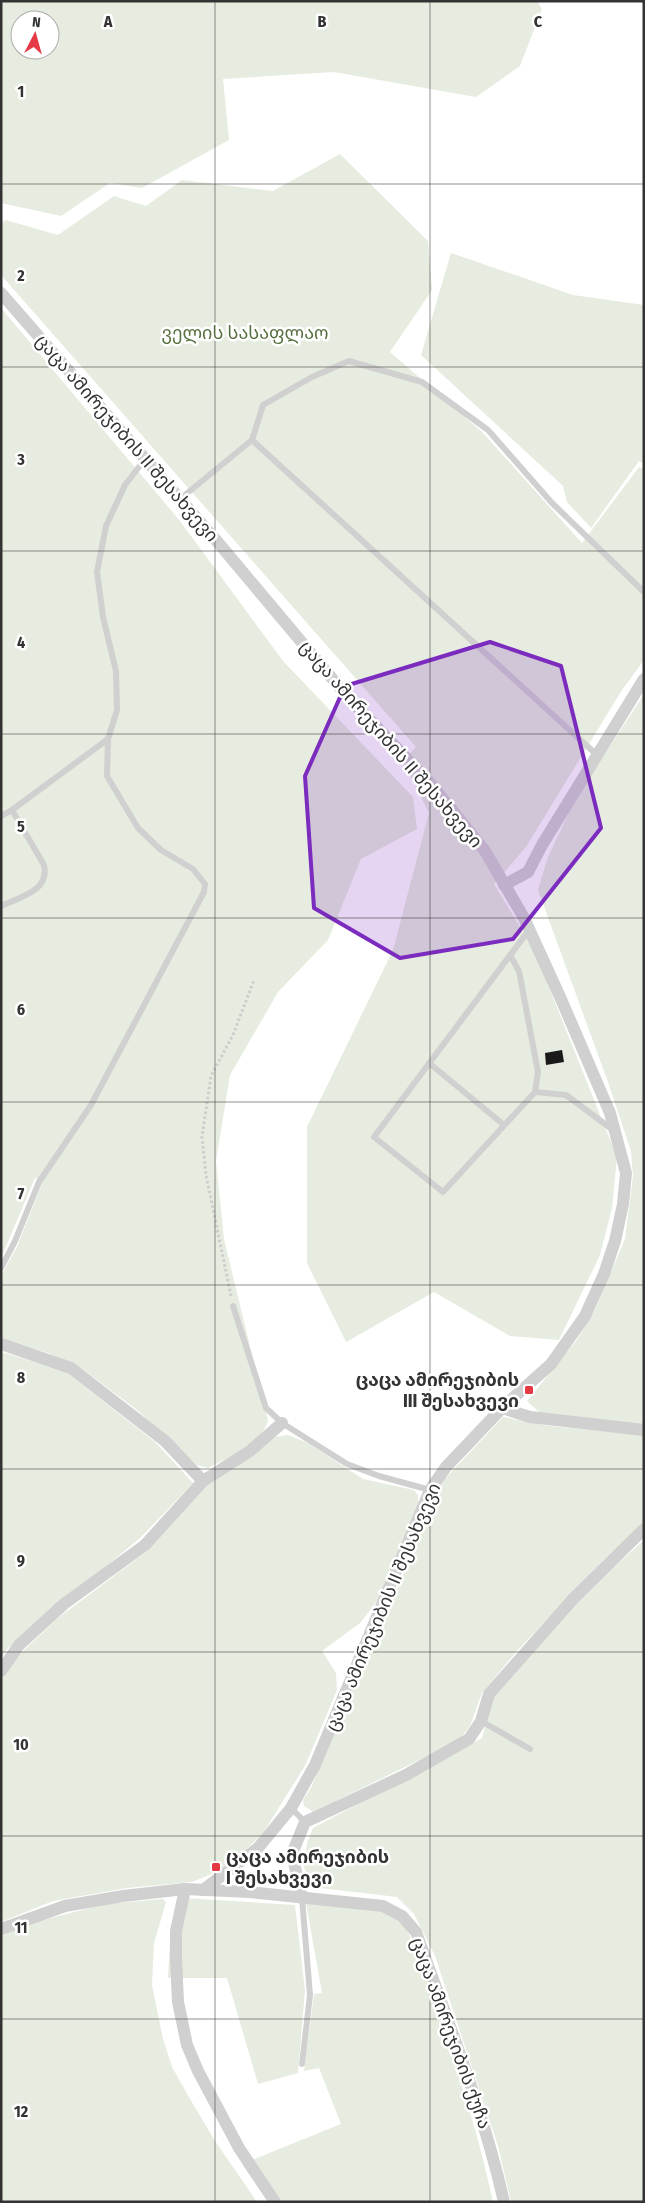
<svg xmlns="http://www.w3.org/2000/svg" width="645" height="2203" font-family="'Fira Sans Condensed','Noto Sans Georgian',sans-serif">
  <rect width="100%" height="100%" fill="#fff"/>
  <g fill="#e6ecdf" fill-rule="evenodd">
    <path d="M1,1H537L542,9L520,66L476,97L334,72L223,79L229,140L142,188L110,183L61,216L1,203ZM20,20H50V50H20Z"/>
    <polygon points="340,154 428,241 432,290 390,352 483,433 582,543 639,467 644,470 644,660 622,690 526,847 494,884 534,950 617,1157 612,1208 600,1255 559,1340 510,1336 434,1292 346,1342 307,1263 307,1127 393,950 429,813 403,761 416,747 1,275 1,223 6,220 58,235 114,196 146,206 182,180 273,191"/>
    <polygon points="451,253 573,295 644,305 644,463 639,461 591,528 567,502 563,486 421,355"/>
    <path d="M1,308L180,521L283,661L413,797L417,829L361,859L328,940L278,992L230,1075L216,1161L224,1239L268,1421C259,1447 231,1456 208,1468L197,1465L137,1410L84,1370L48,1353L1,1339V1276L17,1247L43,1181L35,1178L1,1258Z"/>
    <polygon points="644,694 644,1425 541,1414 527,1401 576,1341 595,1310 625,1239 633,1176 631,1151 608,1082 538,890 548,857 574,802"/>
    <polygon points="1,1352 65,1371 155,1442 193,1483 141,1537 8,1648 1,1658"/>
    <polygon points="503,1417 550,1426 644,1435 644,1523 594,1570 516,1652 482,1693 470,1726 458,1741 313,1812 304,1806 303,1800 311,1788 444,1480"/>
    <polygon points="288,1435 308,1443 363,1479 414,1490 418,1495 418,1507 378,1600 360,1623 322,1651 336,1673 337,1690 306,1764 263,1833 238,1857 214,1873 192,1882 127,1888 53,1901 1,1922 1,1680 17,1657 58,1618 146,1552 206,1486 275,1437"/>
    <polygon points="644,1540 644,2202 511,2202 498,2146 435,1956 414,1914 397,1897 320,1888 308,1878 304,1867 307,1843 313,1828 482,1738 493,1697 584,1594"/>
    <polygon points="184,1898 295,1905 305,1990 298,2073 258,2084 227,1978 168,1978 170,1940"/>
    <polygon points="163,1899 166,1902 154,1943 152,1985 163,2039 172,2067 190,2099 215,2141 257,2202 1,2202 1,1936 31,1923 106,1904"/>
    <path d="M306,1903C333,1906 380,1903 401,1922C411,1931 423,1970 428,1984C453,2056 477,2127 493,2202H268L242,2164L341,2124L319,2068L304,2071L314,1994L322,1993Z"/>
  </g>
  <polygon fill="#1a1a1a" points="562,1050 564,1062 546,1065 545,1053"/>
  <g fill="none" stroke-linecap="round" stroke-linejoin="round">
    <polyline stroke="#cdcdcd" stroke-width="3" stroke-dasharray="2.5 2.5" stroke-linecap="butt" points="231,1296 206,1175 202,1137 211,1076 233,1035 254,980"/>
    <g stroke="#d0d0d0" stroke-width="6">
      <polyline points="252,440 598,756"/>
      <polyline points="180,499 252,440 263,405 312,377 349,361 422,382 488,430 552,503 644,592"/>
      <polyline points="1,816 12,810 108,739"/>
      <path d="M1,906C20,897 50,891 44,865L12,810"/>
      <polyline points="529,930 374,1137 443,1192 535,1092 566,1095 613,1130"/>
      <polyline points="510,955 519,971 538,1072 535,1092"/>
      <polyline points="429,1063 504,1125"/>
      <polyline points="1,1268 15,1241 39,1182 91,1105 204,892 205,884 193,869 161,850 138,828 107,776 108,739 117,710 116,671 103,617 97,572 106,526 125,485 145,459"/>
      <polyline points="233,1306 266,1408 282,1423 347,1464 379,1476 430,1490"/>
      <polyline points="481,1721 530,1749"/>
      <polyline points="291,1808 305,1822"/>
      <polyline points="302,1898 310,1995 302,2064"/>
    </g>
    <g stroke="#d0d0d0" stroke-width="12">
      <polyline points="1,293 221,546 346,695 431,784 485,851 524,918 561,999 610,1113 626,1173 623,1204 615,1241 604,1274 585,1316 551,1364 502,1408 465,1447 446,1467 430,1490 315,1765 291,1808 258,1848 203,1890"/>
      <polyline points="504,885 528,872 542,845 644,679"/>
      <polyline points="1,1344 71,1368 165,1441 203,1481"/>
      <polyline points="502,1408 530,1417 644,1430"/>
      <polyline points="1,1671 19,1645 64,1604 145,1545 203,1481 250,1451 282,1423"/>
      <polyline points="185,1889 176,1931 176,1958 178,2002 187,2045 198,2071 239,2148 275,2202"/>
      <polyline points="302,1898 292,1854 305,1822 406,1775 469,1739 481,1721 489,1694 573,1599 644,1529"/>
      <path d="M1,1929L65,1906L123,1896L185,1889L249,1892L383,1906L402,1916L416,1932C448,2022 483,2109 504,2202"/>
    </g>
  </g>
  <path fill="#7b2cbf" fill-opacity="0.2" stroke="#7b2cbf" stroke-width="4" stroke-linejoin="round" d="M490,642L561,666L601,828L513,939L400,958L314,908L305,776L345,686Z"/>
  <path fill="none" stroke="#333" stroke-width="1" stroke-opacity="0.55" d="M215,1V2202M430,1V2202M1,184H644M1,367H644M1,551H644M1,734H644M1,918H644M1,1102H644M1,1285H644M1,1469H644M1,1652H644M1,1836H644M1,2019H644"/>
  <g fill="#e63946" stroke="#fff" stroke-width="2">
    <rect x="524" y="1385" width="10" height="10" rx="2.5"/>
    <rect x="211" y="1862" width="10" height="10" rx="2.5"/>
  </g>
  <g text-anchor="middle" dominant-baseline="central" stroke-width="5" stroke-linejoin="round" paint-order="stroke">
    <g font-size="18" fill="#56703f" stroke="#fff">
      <text x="245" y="333">ველის სასაფლაო</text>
    </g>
    <g font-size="18" fill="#333" stroke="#fff">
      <text transform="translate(127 438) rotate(49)">ცაცა ამირეჯიბის II შესახვევი</text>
      <text transform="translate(391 744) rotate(49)">ცაცა ამირეჯიბის II შესახვევი</text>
      <text transform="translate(383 1607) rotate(-67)">ცაცა ამირეჯიბის II შესახვევი</text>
      <text transform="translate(451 2033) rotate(70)">ცაცა ამირეჯიბის ქუჩა</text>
    </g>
    <g font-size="18" font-weight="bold" fill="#333" stroke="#fff" text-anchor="end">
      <text x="519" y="1380">ცაცა ამირეჯიბის<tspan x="519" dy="21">III შესახვევი</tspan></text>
      <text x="226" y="1857" text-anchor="start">ცაცა ამირეჯიბის<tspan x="226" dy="21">I შესახვევი</tspan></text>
    </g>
  </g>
  <g font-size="16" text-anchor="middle" font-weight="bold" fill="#333" stroke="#fff" stroke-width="5" stroke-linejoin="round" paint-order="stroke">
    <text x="108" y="27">A</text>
    <text x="322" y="27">B</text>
    <text x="538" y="27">C</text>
    <text x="21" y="97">1</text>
    <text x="21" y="281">2</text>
    <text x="21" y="465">3</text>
    <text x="21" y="648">4</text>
    <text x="21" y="832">5</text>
    <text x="21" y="1015">6</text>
    <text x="21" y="1199">7</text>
    <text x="21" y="1383">8</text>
    <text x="21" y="1566">9</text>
    <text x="21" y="1750">10</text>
    <text x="21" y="1933">11</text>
    <text x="21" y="2117">12</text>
  </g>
  <rect width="645" height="2203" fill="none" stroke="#333333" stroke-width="5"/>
  <g transform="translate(35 35) rotate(6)"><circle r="24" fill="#ffffff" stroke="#adadad"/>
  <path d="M0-4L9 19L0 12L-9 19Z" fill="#e63946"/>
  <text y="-8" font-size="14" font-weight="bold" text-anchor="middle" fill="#333333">N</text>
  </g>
</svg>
